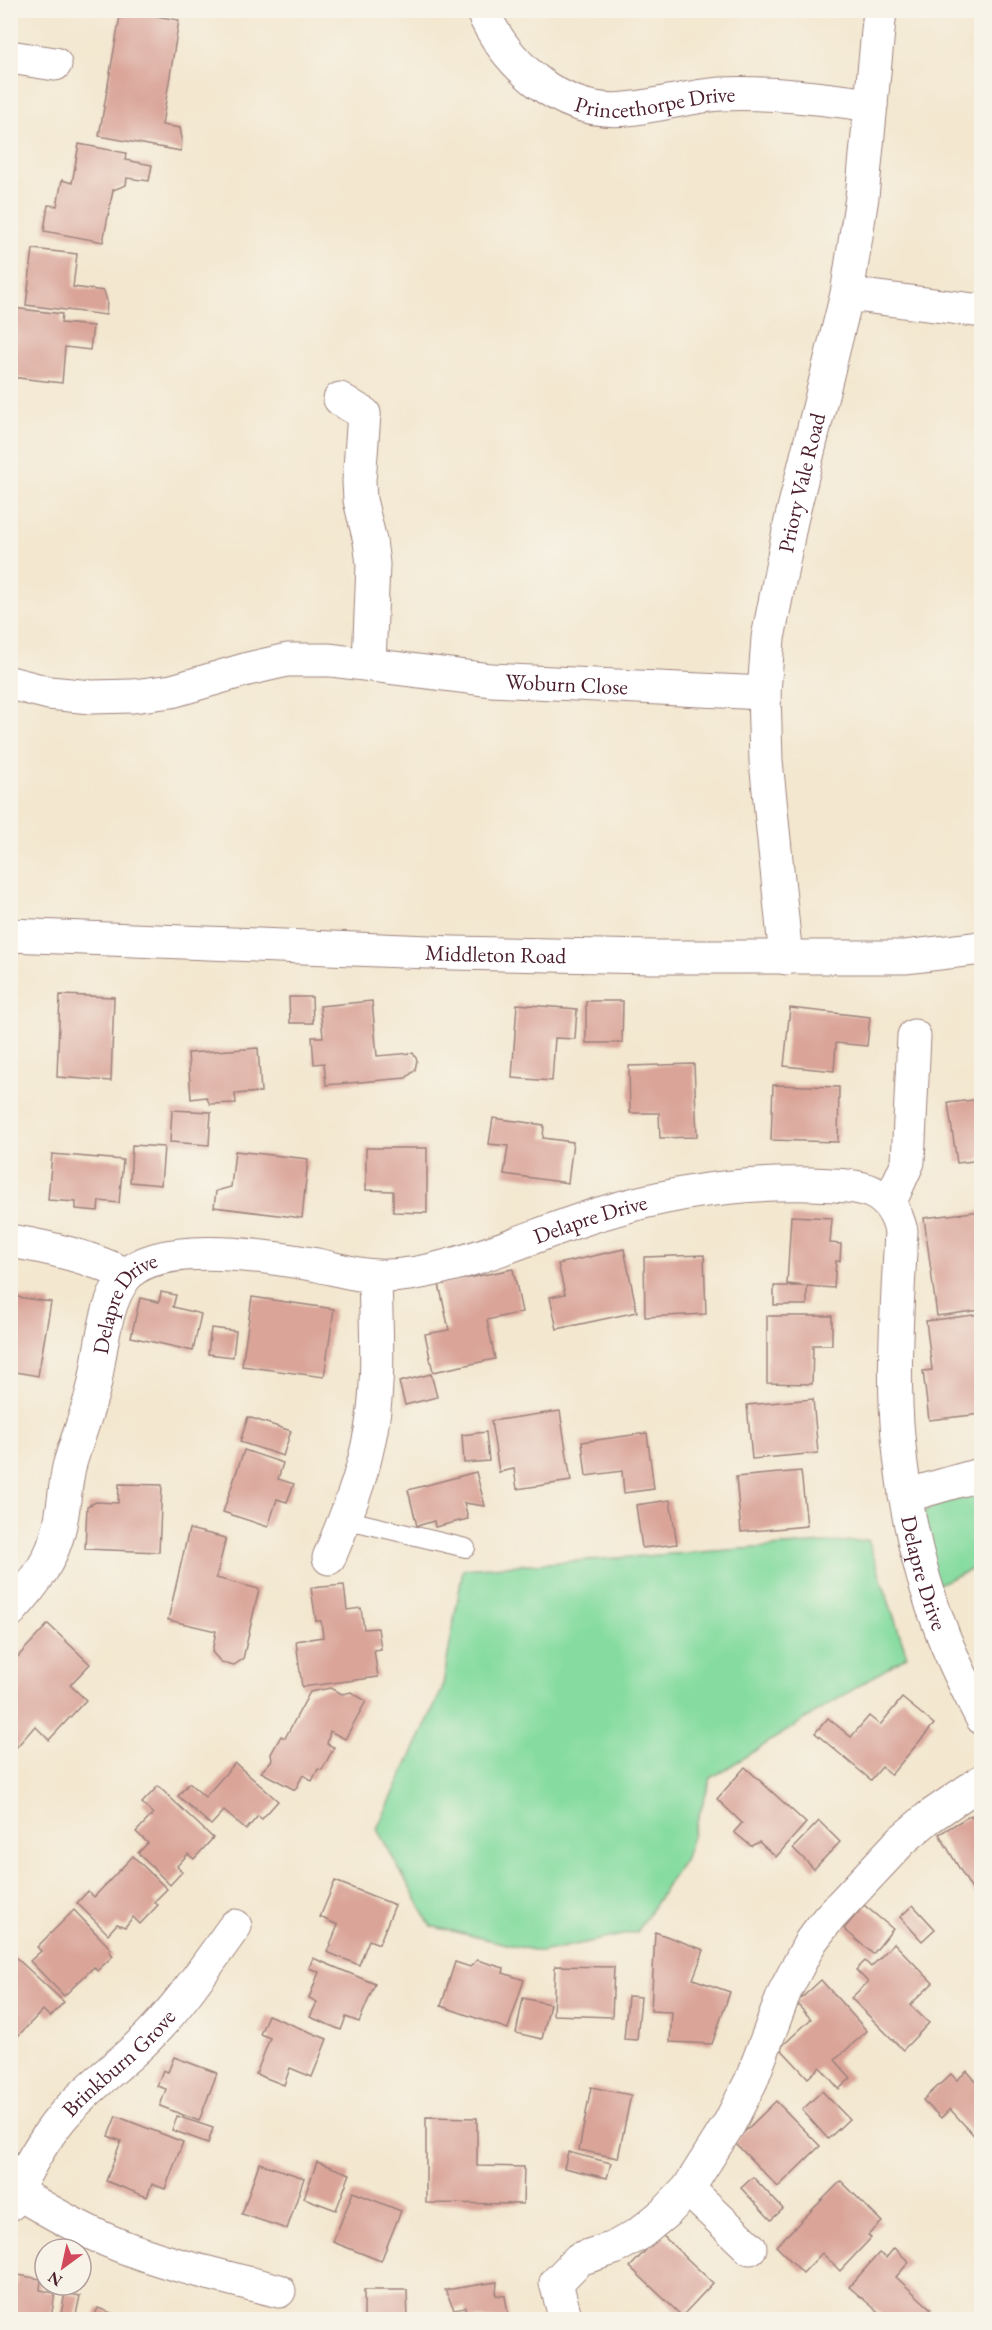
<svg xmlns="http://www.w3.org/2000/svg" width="992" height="2330" font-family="'EB Garamond',serif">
  <rect width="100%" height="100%" fill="#f7f3e8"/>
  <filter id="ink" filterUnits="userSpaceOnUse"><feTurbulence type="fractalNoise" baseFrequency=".0167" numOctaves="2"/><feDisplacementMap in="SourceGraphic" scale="12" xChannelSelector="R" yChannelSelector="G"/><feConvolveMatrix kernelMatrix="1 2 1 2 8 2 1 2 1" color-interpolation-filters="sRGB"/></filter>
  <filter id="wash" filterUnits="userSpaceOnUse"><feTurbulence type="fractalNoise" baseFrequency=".008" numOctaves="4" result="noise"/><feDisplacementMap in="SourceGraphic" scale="24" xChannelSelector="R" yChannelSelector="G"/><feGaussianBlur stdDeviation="1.35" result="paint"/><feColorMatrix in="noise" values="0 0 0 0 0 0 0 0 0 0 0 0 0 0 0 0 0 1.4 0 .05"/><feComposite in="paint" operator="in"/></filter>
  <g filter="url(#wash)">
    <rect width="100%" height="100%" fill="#f3e7cf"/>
    <g fill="#86dca0" stroke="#687e66" stroke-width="1.5">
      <polygon points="981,1489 981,1565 936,1585 919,1523 927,1509"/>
      <polygon points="868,1540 907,1656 711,1778 685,1858 637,1932 541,1952 431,1926 377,1829 442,1690 463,1569"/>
    </g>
    <g id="blocks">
      <g fill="#daa499">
        <polygon points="121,10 179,20 162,125 180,128 182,138 181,151 99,136"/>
        <polygon points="79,144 126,153 125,160 152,165 149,181 127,178 126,185 113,190 103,242 44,231 48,205 57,206 62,180 72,183"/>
        <polygon points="33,249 77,254 73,287 104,291 107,301 106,315 26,305"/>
        <polygon points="12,308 62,314 61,323 93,326 90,350 65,347 62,383 10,377"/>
        <polygon points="60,995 114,997 111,1081 57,1077"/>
        <polygon points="289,997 312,997 313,1023 290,1023"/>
        <polygon points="372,1001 377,1056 413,1053 417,1060 415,1070 406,1078 326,1085 324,1063 314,1064 312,1037 323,1037 320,1006"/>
        <polygon points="586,1001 623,1001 622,1043 586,1043"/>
        <polygon points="517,1004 577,1009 575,1039 555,1038 552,1081 512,1078"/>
        <polygon points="790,1008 870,1017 867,1046 836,1043 834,1071 784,1066"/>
        <polygon points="258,1048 261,1092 235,1094 236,1103 210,1104 206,1097 191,1099 188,1053"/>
        <polygon points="694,1064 697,1137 660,1138 659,1113 630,1113 629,1066"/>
        <polygon points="773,1085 839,1087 838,1142 771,1140"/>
        <polygon points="981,1099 981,1160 957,1163 948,1103"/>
        <polygon points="172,1110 211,1112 209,1145 170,1142"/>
        <polygon points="493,1118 544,1125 543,1138 573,1142 568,1183 504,1174 508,1146 489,1144"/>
        <polygon points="132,1145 164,1147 161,1185 130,1182"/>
        <polygon points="366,1148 427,1148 427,1213 393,1212 393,1191 366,1190"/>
        <polygon points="235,1151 308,1159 302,1218 214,1207 216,1191 231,1187"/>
        <polygon points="52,1154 123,1160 119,1203 99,1201 98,1211 76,1209 76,1202 48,1200"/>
        <polygon points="981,1211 981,1310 937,1316 924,1218"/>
        <polygon points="791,1216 832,1218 830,1243 841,1244 840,1261 836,1261 834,1288 807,1286 807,1305 774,1305 774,1286 805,1286 787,1284"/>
        <polygon points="624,1249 637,1312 557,1329 550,1297 565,1294 558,1264"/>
        <polygon points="704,1255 706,1314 645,1317 644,1257"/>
        <polygon points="513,1269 522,1312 487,1320 495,1359 433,1372 425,1334 449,1330 439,1284"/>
        <polygon points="161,1292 176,1295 173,1307 201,1314 193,1351 131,1337 140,1298 159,1302"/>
        <polygon points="10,1296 51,1302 38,1376 10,1371 13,1348 10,1348"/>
        <polygon points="252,1297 334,1309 324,1377 242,1366"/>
        <polygon points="981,1314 981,1414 929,1420 923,1371 932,1370 926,1321"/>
        <polygon points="767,1316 832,1316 832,1345 813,1345 812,1384 767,1383"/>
        <polygon points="211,1328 236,1331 233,1357 208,1354"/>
        <polygon points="431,1374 437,1397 405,1405 399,1382"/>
        <polygon points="813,1399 818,1453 752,1459 747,1405"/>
        <polygon points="560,1411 571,1481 517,1489 514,1469 499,1472 491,1421"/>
        <polygon points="248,1417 291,1431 283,1456 240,1442"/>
        <polygon points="486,1432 489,1461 464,1463 462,1435"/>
        <polygon points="647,1433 654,1489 624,1493 622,1471 586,1476 582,1442"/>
        <polygon points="244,1450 283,1463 278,1479 294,1484 287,1502 277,1499 268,1527 223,1512"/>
        <polygon points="801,1471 807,1526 741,1532 736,1477"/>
        <polygon points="476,1472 485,1506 464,1503 468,1519 435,1527 434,1521 417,1526 408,1490"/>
        <polygon points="119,1484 162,1485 159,1552 85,1549 87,1506 96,1502 118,1503"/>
        <polygon points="670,1500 677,1544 642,1548 636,1505"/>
        <polygon points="189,1529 226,1538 216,1578 259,1589 243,1659 234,1665 221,1662 212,1652 216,1631 168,1620"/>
        <polygon points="344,1585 347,1610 361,1608 364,1629 378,1628 381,1649 374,1650 378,1677 302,1687 296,1641 323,1637 321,1621 316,1621 311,1588"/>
        <polygon points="48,1624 90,1664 70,1685 86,1700 49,1740 35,1726 14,1750 10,1747 10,1665"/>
        <polygon points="330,1688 342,1694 351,1692 366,1701 345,1739 330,1731 327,1744 334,1747 322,1770 318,1769 312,1781 303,1775 295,1790 261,1772 272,1760 271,1754 281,1736 285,1738 310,1692"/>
        <polygon points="902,1698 934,1724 891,1775 882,1767 871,1780 815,1733 828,1718 851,1737 869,1716 880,1725"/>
        <polygon points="235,1763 278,1801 262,1819 258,1816 246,1830 224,1811 211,1825 178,1796 189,1783 205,1797"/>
        <polygon points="745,1767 806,1823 776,1857 759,1842 751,1846 734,1832 742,1823 717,1799"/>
        <polygon points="158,1786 213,1838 194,1859 188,1854 177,1866 182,1872 170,1885 138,1853 148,1843 136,1832 153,1814 142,1803"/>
        <polygon points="971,1815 981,1833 981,1891 975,1895 939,1834"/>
        <polygon points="819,1821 840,1842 814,1869 793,1848"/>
        <polygon points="133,1856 167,1889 154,1902 158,1905 140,1924 133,1917 125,1927 117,1924 108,1934 77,1903 88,1891 94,1897"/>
        <polygon points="335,1881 395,1905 379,1944 369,1940 359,1965 327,1952 338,1925 320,1917"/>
        <polygon points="864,1905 893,1929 873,1954 844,1929"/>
        <polygon points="913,1905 935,1929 922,1941 900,1917"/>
        <polygon points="74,1910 111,1949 109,1951 113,1956 97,1971 94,1967 64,1996 30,1961 41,1951 37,1947"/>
        <polygon points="655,1932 704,1950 693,1979 730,1992 712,2044 670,2042 672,2012 651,2011"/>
        <polygon points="894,1943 933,1983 910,2005 929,2023 903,2050 851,1998 868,1982 856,1970 865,1961 871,1967"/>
        <polygon points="10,1952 64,2002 50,2017 43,2010 17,2037 10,2032"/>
        <polygon points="313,1958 375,1984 359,2022 346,2017 341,2030 310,2017 317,2002 309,1998 319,1972 309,1968"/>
        <polygon points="477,1960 504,1968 503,1973 524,1980 508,2029 441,2006 455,1962 470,1967"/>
        <polygon points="555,1966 614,1967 612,2017 553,2015"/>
        <polygon points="821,1980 867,2031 835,2060 851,2078 839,2089 820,2067 808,2078 780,2048 811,2019 796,2003"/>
        <polygon points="628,1996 641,1997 637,2040 624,2039"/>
        <polygon points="523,1998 550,2004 542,2039 516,2033"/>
        <polygon points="268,2015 327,2039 312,2077 290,2068 284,2085 256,2074 270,2038 260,2034"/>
        <polygon points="174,2057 217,2073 199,2121 160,2106 166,2089 157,2086 163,2070 168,2072"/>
        <polygon points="967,2071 981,2087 981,2143 950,2109 941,2118 923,2100 951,2074 957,2080"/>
        <polygon points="591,2087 631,2095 618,2158 579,2150"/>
        <polygon points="822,2091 849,2119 828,2139 802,2110"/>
        <polygon points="776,2101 820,2146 778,2187 734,2142"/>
        <polygon points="116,2116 183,2142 165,2189 152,2184 147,2197 106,2181 121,2141 108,2136"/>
        <polygon points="177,2116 213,2128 208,2143 172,2130"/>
        <polygon points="426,2117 477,2118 477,2166 524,2167 523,2204 426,2203"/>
        <polygon points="568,2152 611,2163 607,2178 564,2168"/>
        <polygon points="317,2162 350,2174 336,2210 304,2198"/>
        <polygon points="259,2163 304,2178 287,2229 242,2214"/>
        <polygon points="753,2177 783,2209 771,2220 741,2188"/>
        <polygon points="841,2181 882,2222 868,2235 871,2238 840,2271 822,2253 803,2273 776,2246"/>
        <polygon points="353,2192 401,2211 381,2261 333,2242"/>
        <polygon points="661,2234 713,2283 682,2316 630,2267"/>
        <polygon points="894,2248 909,2262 896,2277 931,2309 921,2319 877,2319 881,2314 849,2287 879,2253 886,2258"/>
        <polygon points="18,2275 41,2279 40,2290 55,2293 51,2319 10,2319 10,2283 17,2284"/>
        <polygon points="497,2282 496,2295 505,2296 509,2319 467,2319 465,2307 454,2309 445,2290"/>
        <polygon points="364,2290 407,2290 408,2319 364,2319"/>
        <polygon points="65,2293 80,2296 75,2319 60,2319"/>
        <polygon points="98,2308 126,2319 93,2319"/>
      </g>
    </g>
  </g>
  <g filter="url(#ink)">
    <use href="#blocks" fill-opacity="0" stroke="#9e837d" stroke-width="1.5"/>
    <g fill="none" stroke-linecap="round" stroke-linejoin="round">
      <g stroke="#9e837d" stroke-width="20">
        <polyline id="service" points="344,1519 466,1548"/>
      </g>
      <g stroke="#9e837d" stroke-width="35">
        <g id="minor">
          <path id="s1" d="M482,10C507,66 562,116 627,109C658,106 690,96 721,94C772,92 821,98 871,105"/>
          <polyline points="10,57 55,64"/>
          <polyline points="847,294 982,311"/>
          <polyline points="340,399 364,414"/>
          <polyline points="364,414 359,481 360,500 370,541 373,564 369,664"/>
          <path id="s2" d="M10,683L49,693L91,697L133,696L172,691L248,669L287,660H330L491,680L764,693"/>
          <path id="s3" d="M786,958L766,761L764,693L768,638L791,521L847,294L862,197L880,10"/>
          <polyline points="889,1204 908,1162 914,1036"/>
          <path d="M10,1241C52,1248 90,1257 127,1275"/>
          <polyline points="905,1496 982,1474"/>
          <path d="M329,1558C344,1521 360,1484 368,1445C381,1390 376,1332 375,1276"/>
          <path id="s4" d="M10,1611C34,1585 53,1559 60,1525C64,1506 65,1486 69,1467C77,1438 89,1410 95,1382C101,1350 105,1300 127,1275C160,1239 273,1257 317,1265C336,1269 356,1275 375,1276C400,1277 427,1272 451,1265C500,1252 548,1230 596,1215C667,1193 738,1182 812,1184C853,1186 890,1183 901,1231C898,1299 892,1368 898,1436C904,1504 918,1572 943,1635C954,1663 968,1691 982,1718"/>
          <polyline points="688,2189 750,2248"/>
          <path d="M16,2192C53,2213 91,2236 132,2250C180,2268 230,2278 279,2291"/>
          <path id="s5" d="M10,2204C24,2174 41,2142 62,2117C88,2086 122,2064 150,2035C182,2002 208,1963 235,1926"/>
          <polyline points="566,2320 556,2283 579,2259 614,2248 639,2234 667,2211 688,2189 729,2124 751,2081 785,1991 811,1941 828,1919 902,1840 928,1818 982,1781"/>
        </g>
      </g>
      <g stroke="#9e837d" stroke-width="35">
        <g id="tertiary">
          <path id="s6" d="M10,935L453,953L653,957H905L982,948"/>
        </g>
      </g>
      <use href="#service" stroke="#fff" stroke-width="18"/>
      <use href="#minor" stroke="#fff" stroke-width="33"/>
      <use href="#tertiary" stroke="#fff" stroke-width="33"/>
    </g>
  </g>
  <g text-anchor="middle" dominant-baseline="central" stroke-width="4.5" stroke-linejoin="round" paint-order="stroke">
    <g font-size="22" fill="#4a1f2b" stroke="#f7f3e8">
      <text stroke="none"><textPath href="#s1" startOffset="216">Princethorpe Drive</textPath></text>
      <text stroke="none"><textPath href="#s3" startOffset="480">Priory Vale Road</textPath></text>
      <text stroke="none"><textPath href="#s2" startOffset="564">Woburn Close</textPath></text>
      <text stroke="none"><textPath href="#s6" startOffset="486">Middleton Road</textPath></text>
      <text stroke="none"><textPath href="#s4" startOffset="840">Delapre Drive</textPath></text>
      <text stroke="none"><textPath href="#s4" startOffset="336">Delapre Drive</textPath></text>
      <text stroke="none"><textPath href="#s4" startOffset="1522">Delapre Drive</textPath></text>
      <text stroke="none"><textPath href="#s5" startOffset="180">Brinkburn Grove</textPath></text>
    </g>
  </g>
  <rect width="992" height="2330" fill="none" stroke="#f7f3e8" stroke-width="36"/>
  <g transform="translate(63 2267) rotate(213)"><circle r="28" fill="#f7f3e8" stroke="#b29e9c" stroke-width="1.5"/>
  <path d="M0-4.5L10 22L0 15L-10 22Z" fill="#d1495b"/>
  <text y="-9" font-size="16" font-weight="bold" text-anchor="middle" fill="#4a1f2b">N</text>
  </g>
</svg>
